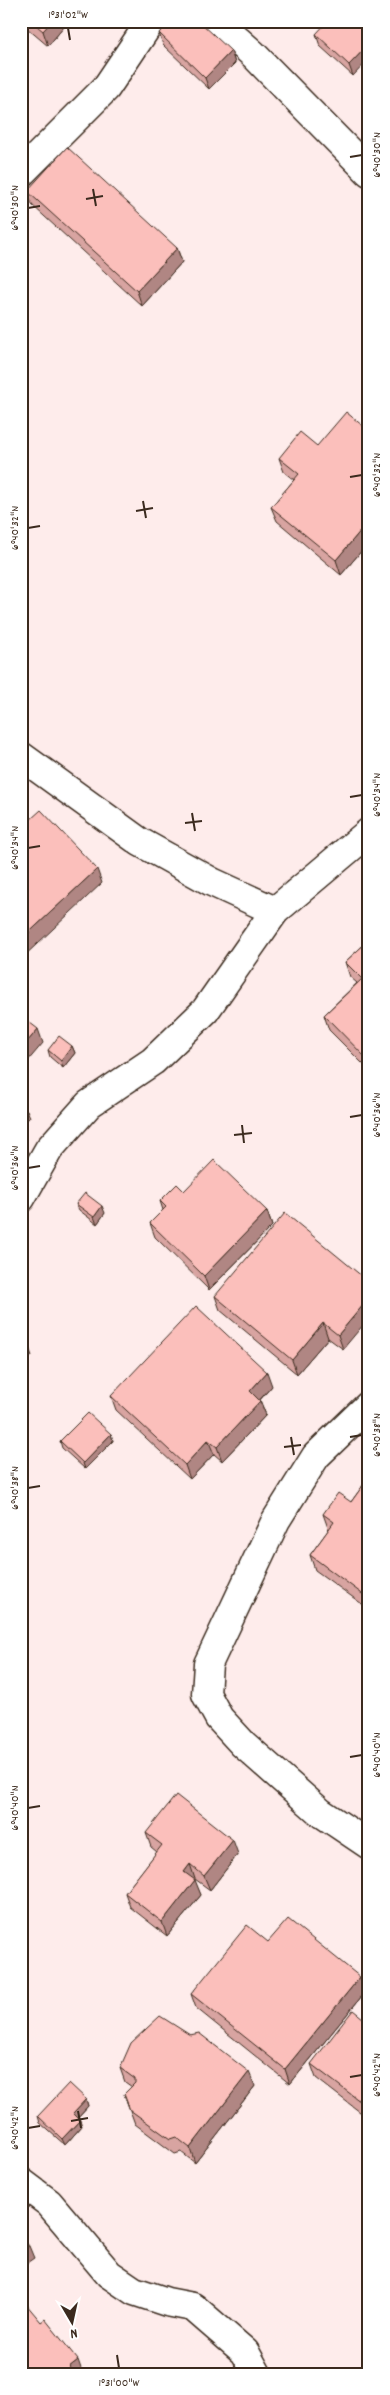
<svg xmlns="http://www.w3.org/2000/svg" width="390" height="2395" font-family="Dekko,sans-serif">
  <rect width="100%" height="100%" fill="#feeceb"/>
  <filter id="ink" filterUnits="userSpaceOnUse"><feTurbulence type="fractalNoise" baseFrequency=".02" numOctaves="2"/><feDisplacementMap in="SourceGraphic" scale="10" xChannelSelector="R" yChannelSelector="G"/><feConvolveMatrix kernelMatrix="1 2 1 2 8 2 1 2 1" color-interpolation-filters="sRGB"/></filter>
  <g filter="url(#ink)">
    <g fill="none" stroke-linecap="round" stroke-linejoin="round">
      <g stroke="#3b2a1e" stroke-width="31">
        <g id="minor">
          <polyline points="216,21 253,54 369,172"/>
          <polyline points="21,173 106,88 151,21"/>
          <polyline points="21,756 140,842 212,882 275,911"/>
          <polyline points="21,1198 49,1149 89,1104 153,1061 205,1011 275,911 369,832"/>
          <polyline points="369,1405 316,1456 276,1520 208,1664 206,1694 219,1718 243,1744 320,1812 369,1845"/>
          <polyline points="21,2182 49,2203 109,2274 134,2291 167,2302 193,2307 245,2352 257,2374"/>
        </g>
      </g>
      <use href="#minor" stroke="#fff" stroke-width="28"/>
    </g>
    <g fill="#d8a4a1" stroke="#3b2a1e">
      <polygon points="21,21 69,21 48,46 21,23"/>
      <polygon points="369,21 353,76 320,46 316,34"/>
      <polygon points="159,33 231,51 235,63 209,89 163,45"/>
      <polygon points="27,191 177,248 182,262 142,306 32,205"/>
      <polygon points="369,431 369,542 341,575 277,521 271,507 294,480 284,472 279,458"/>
      <polygon points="369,940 369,1070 329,1030 324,1015 357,983 350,977 345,962"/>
      <polygon points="72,1046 75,1053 63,1068 50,1057 48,1050"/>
      <polygon points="184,1191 267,1211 272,1226 209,1290 155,1237 150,1223 163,1210 160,1201"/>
      <polygon points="76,1204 105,1213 97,1224 79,1210"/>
      <polygon points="369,1282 343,1349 328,1338 297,1374 220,1310 215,1296"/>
      <polygon points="272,1386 260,1400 266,1415 222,1461 214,1454 190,1479 116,1410 111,1396"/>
      <polygon points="111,1434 113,1441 85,1469 62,1448 60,1441"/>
      <polygon points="369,1477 369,1609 315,1570 310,1555 329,1529 328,1528 323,1514 351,1502"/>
      <polygon points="369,1637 369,1653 366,1651 363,1645"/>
      <polygon points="146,1833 238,1854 210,1890 195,1879 194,1880 201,1895 167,1936 130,1907 125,1893 157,1852 151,1847"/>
      <polygon points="268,1942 366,1991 290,2084 196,2008 191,1994"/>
      <polygon points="369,2023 369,2119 316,2078 311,2064"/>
      <polygon points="120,2068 255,2086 195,2163 181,2152 175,2154 135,2124 124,2094 132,2087 125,2082"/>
      <polygon points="86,2099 88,2106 78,2117 82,2126 65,2145 40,2123 38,2116"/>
    </g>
    <g fill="#b08683" stroke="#3b2a1e">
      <polygon points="52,21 69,21 48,46 43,31"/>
      <polygon points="369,44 369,59 353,76 349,65"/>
      <polygon points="231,51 235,63 209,89 205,78"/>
      <polygon points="177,248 182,262 142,306 137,291"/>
      <polygon points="367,523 369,527 369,542 341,575 336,560"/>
      <polygon points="97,869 102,883 21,959 21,940"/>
      <polygon points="38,1029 43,1043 21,1069 21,1049"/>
      <polygon points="72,1046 75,1053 63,1068 61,1061"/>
      <polygon points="27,1110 30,1117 21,1126 21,1117"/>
      <polygon points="102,1206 105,1213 97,1224 94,1217"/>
      <polygon points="267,1211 272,1226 209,1290 204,1276"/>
      <polygon points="369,1298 369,1318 343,1349 338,1335"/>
      <polygon points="323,1323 328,1338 297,1374 292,1360"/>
      <polygon points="27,1342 32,1356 21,1365 21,1347"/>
      <polygon points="267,1372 272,1386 255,1405 250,1391"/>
      <polygon points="260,1401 266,1415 222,1461 217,1447"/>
      <polygon points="111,1434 113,1441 85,1469 83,1463"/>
      <polygon points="208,1440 214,1454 190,1479 185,1465"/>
      <polygon points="233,1840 238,1854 210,1890 204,1876"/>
      <polygon points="190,1864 195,1879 189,1886 184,1872"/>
      <polygon points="195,1880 201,1895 167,1936 162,1922"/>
      <polygon points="360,1977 366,1991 290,2084 285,2069"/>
      <polygon points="249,2072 255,2086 195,2163 190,2148"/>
      <polygon points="86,2099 88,2106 76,2119 73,2113"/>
      <polygon points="80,2120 82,2126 65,2145 62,2139"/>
      <polygon points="29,2246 34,2258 21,2267 21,2253"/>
      <polygon points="78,2360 83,2374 72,2374 69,2367"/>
    </g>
    <g fill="#fbbfbb" stroke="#3b2a1e">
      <polygon points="31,21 52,21 43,31"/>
      <polygon points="170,21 199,21 231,51 205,78 159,33"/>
      <polygon points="328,21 369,21 369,44 349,65 316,34"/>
      <polygon points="67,147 177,248 137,291 27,191"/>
      <polygon points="346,412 369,431 369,524 367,523 336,560 271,507 299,474 279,458 300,432 317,446"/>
      <polygon points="41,810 97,869 21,940 21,828"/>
      <polygon points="369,940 369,1061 324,1015 362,979 345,962"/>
      <polygon points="21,1016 38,1029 21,1049"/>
      <polygon points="59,1036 72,1046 61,1061 48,1050"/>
      <polygon points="21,1105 27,1110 21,1117"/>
      <polygon points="214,1160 267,1211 204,1276 150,1223 166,1207 160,1201 177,1184 184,1191"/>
      <polygon points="85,1193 102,1206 94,1217 76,1204"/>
      <polygon points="285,1213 369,1282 369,1298 338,1335 323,1323 292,1360 215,1296"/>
      <polygon points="196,1306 267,1372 250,1391 260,1401 217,1447 208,1440 185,1465 111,1396"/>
      <polygon points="21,1336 27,1342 21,1347"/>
      <polygon points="88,1413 111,1434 83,1463 60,1441"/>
      <polygon points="369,1477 369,1599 310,1555 334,1522 323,1514 338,1493 351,1502"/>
      <polygon points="369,1637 369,1648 363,1645"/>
      <polygon points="176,1795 233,1840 204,1876 190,1864 184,1872 195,1880 162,1922 125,1893 162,1845 146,1833"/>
      <polygon points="288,1919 360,1977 285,2069 191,1994 247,1925 268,1942"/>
      <polygon points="353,2010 369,2023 369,2108 311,2064"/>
      <polygon points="160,2016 190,2035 199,2033 249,2072 190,2148 176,2137 170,2139 130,2110 124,2094 135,2083 135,2079 120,2068 131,2043"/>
      <polygon points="69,2083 86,2099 73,2113 80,2120 62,2139 38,2116"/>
      <polygon points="369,2210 369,2216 366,2211"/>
      <polygon points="21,2236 29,2246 21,2253"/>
      <polygon points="21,2298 41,2322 45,2319 78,2360 69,2367 75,2374 21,2374"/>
    </g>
  </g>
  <path fill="none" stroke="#3b2a1e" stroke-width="2" d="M68,28L70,40M350,157L362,155M93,189L96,206M86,199L103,196M28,208L40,206M350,477L362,475M143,501L146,518M136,511L153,508M28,528L40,526M350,797L362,795M192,813L195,831M185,823L202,821M28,848L40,846M350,1117L362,1115M242,1125L244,1143M234,1135L252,1133M28,1168L40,1166M291,1437L294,1455M350,1437L362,1435M284,1447L301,1445M28,1488L40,1486M350,1757L362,1755M28,1808L40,1806M350,2077L362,2075M78,2111L81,2128M71,2121L88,2118M28,2128L40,2126M117,2355L119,2368"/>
  <rect width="390" height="2395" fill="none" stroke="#fff" stroke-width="55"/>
  <g transform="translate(72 2322) rotate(171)" stroke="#ffffff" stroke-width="4" paint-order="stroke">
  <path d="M0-4L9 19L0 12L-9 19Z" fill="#3b2a1e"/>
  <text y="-8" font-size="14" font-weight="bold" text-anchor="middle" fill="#3b2a1e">N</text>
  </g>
  <rect x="28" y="28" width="334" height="2340" fill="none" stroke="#3b2a1e" stroke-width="2"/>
  <g font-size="12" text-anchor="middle" fill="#3b2a1e">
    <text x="68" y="18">1°31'02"W</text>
    <text transform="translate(376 155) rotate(-90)" y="4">6°40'30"N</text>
    <text transform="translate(14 208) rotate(-90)" y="4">6°40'30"N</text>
    <text transform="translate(376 475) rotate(-90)" y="4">6°40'32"N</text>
    <text transform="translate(14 528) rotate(-90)" y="4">6°40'32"N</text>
    <text transform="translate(376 795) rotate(-90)" y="4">6°40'34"N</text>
    <text transform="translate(14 848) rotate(-90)" y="4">6°40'34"N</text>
    <text transform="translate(376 1115) rotate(-90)" y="4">6°40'36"N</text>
    <text transform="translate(14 1168) rotate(-90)" y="4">6°40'36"N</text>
    <text transform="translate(376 1435) rotate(-90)" y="4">6°40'38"N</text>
    <text transform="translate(14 1488) rotate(-90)" y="4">6°40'38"N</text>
    <text transform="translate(376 1755) rotate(-90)" y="4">6°40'40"N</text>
    <text transform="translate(14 1808) rotate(-90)" y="4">6°40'40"N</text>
    <text transform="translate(376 2075) rotate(-90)" y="4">6°40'42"N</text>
    <text transform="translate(14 2128) rotate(-90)" y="4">6°40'42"N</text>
    <text x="119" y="2386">1°31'00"W</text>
  </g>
</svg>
